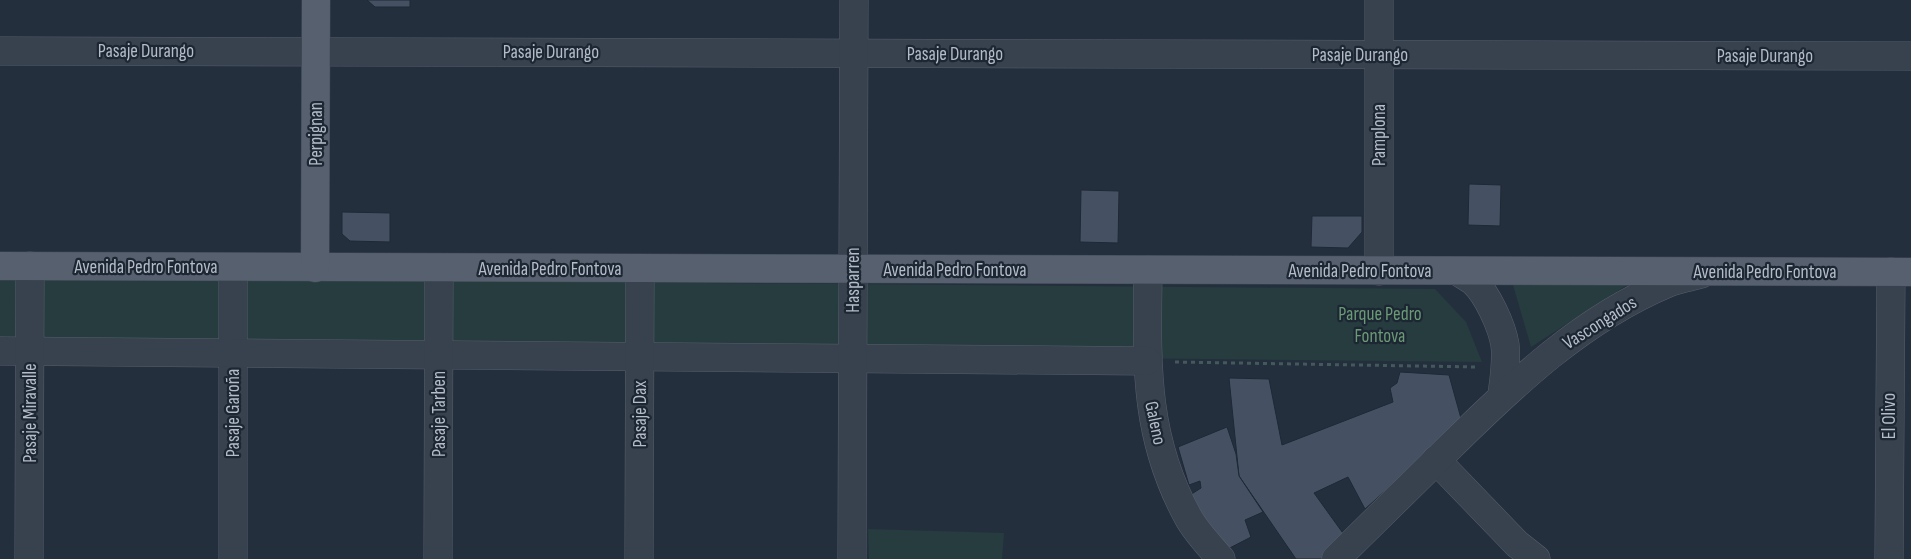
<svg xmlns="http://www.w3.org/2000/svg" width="1911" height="559" font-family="'Sofia Sans Condensed',sans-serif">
  <rect width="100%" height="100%" fill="#242f3e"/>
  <g fill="#263c3f">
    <polygon points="0,277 1435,289 1466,322 1482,362 0,346"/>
    <polygon points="1513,285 1627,285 1531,347"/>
    <polygon points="868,529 1004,533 1002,559 869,559"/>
  </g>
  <g fill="#455162" stroke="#1f2835">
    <polygon points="367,0 410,0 410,7 375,7"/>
    <polygon points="1469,184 1501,185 1500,226 1468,225"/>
    <polygon points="1081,190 1119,191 1118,243 1080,242"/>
    <polygon points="342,212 390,213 390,242 350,241 342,234"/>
    <polygon points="1312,216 1362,216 1362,232 1348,248 1311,247"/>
    <polygon points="1400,372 1449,375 1462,422 1365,509 1348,477 1314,493 1345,536 1322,559 1296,559 1239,476 1229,378 1269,379 1282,445 1393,402 1390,388 1397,383"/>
    <polygon points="1227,427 1236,454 1239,476 1263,512 1245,520 1251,537 1222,552 1190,495 1201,488 1200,481 1189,485 1178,447"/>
  </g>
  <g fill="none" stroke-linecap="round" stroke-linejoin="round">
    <g stroke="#565f6c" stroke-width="29">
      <g id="minor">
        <polyline points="0,51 1911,56"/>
        <polyline points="233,268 233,559"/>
        <path d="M1148,270C1147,361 1143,435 1188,517C1196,532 1210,546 1221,559"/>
        <polyline points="1379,271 1379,0"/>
        <path d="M1457,271C1463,275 1469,278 1474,282C1487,294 1502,326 1505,345C1507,361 1504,379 1502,395"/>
        <polyline points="0,351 1147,361"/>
        <polyline points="1436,460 1517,544 1536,559"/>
        <polyline points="29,559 30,266"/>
        <polyline points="438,559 439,269"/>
        <polyline points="639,559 640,269"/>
        <polyline points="852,559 854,0"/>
        <path d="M1336,559C1374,522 1412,484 1450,447C1515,383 1582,319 1668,283C1678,279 1690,277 1701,274"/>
        <polyline points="1889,559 1891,272"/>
      </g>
    </g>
    <g stroke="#414a57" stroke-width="29">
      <g id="major">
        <polyline points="0,266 1911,272"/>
        <polyline points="315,268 316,0"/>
      </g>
    </g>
    <polyline stroke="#44595c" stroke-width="3" stroke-dasharray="4 4" stroke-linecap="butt" points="1175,362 1478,367"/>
    <use href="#minor" stroke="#38414e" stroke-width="28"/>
    <use href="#major" stroke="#56606e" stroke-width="28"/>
  </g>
  <g text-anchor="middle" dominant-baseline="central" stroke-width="4.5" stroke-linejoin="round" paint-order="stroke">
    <g font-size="19" fill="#b4bcc9" stroke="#1d2633">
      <text x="146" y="51">Pasaje Durango</text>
      <text x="551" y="52">Pasaje Durango</text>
      <text x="955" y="54">Pasaje Durango</text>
      <text x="1360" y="55">Pasaje Durango</text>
      <text x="1765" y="56">Pasaje Durango</text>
      <text transform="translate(316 134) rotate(-90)">Perpignan</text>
      <text transform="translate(1379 135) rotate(-90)">Pamplona</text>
      <text x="146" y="267">Avenida Pedro Fontova</text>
      <text x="550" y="269">Avenida Pedro Fontova</text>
      <text x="955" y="270">Avenida Pedro Fontova</text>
      <text x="1360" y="271">Avenida Pedro Fontova</text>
      <text x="1765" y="272">Avenida Pedro Fontova</text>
      <text transform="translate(853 280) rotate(-90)">Hasparren</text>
      <text transform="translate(1600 323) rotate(-32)">Vascongados</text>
      <text transform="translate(30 413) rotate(-90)">Pasaje Miravalle</text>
      <text transform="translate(233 413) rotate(-90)">Pasaje Garoña</text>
      <text transform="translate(439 414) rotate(-90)">Pasaje Tarben</text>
      <text transform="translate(640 414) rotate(-90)">Pasaje Dax</text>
      <text transform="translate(1889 416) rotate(-90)">El Olivo</text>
      <text transform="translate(1155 423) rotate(78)">Galeno</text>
    </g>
    <g font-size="19" fill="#6b9a76" stroke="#1d2633">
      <text x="1380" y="314">Parque Pedro<tspan x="1380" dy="22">Fontova</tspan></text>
    </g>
  </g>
</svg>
